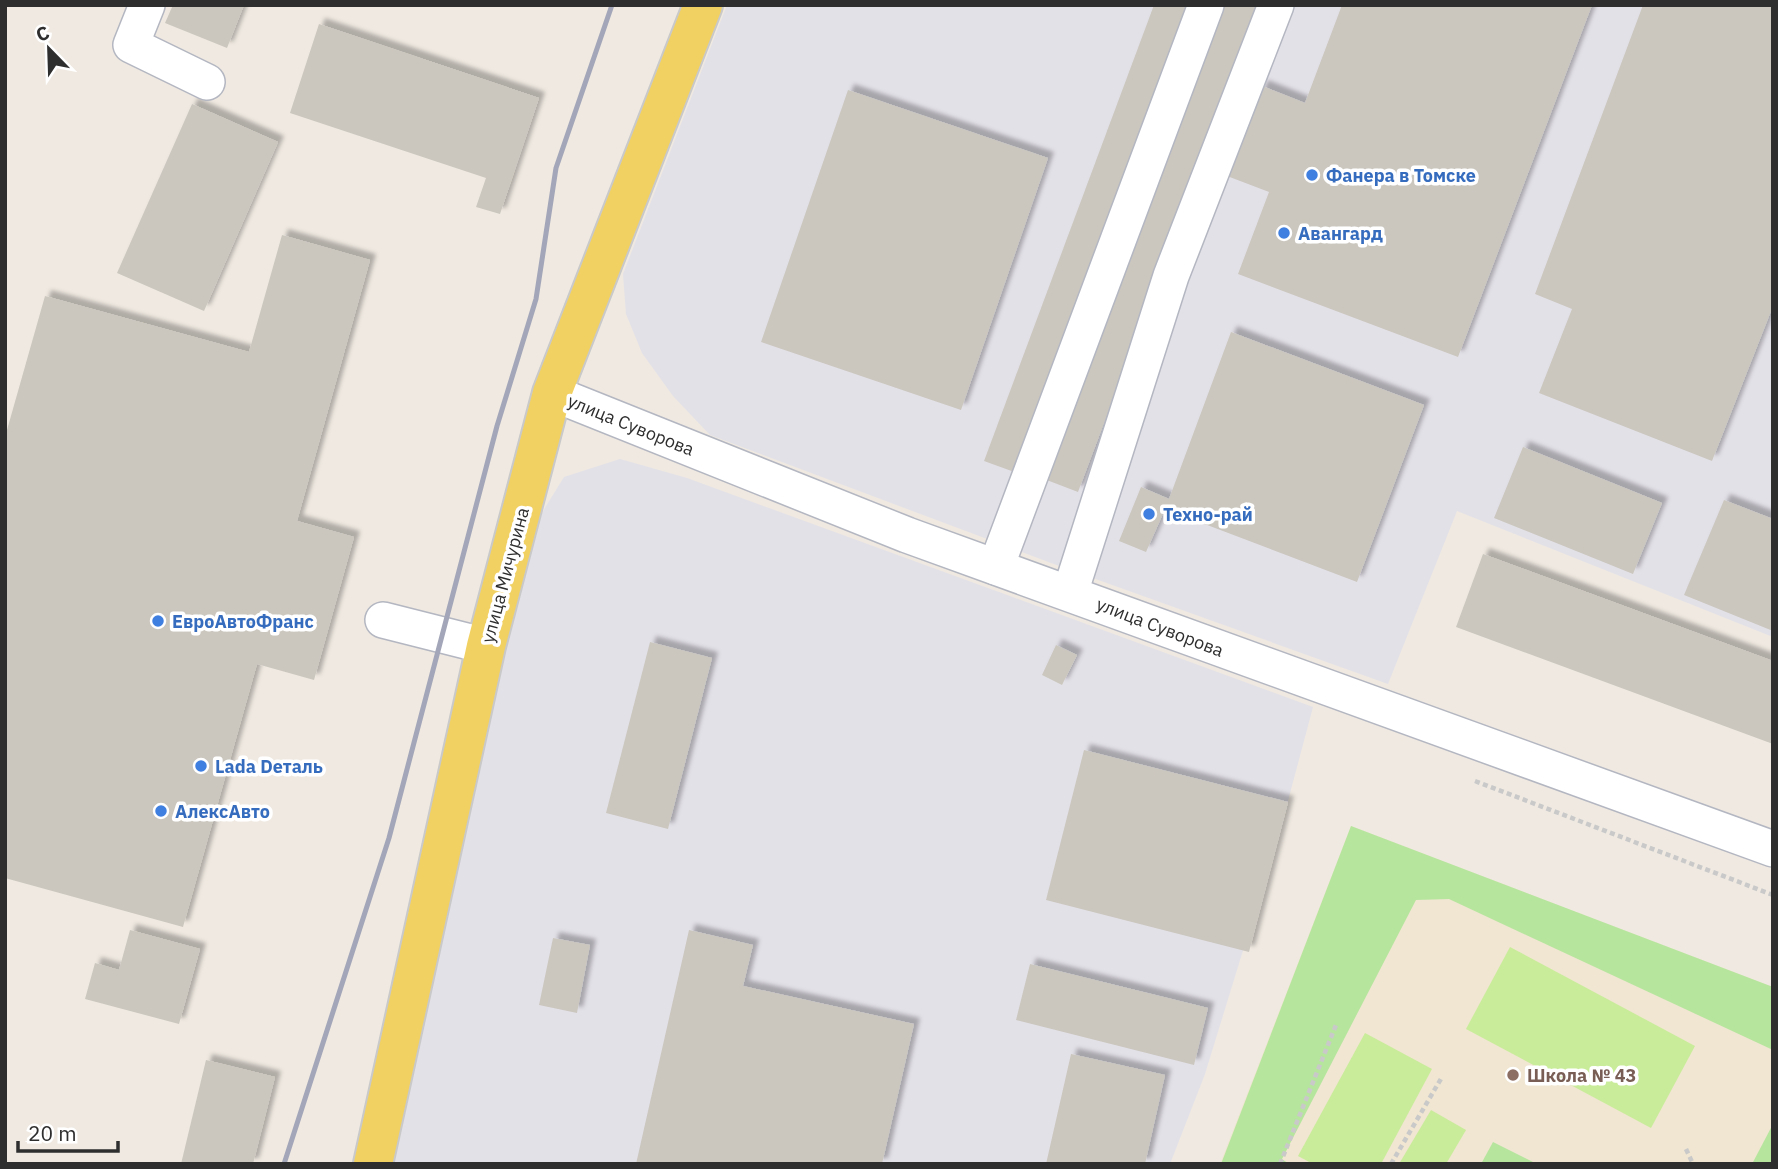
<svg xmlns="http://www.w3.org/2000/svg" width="1778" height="1169" font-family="'IBM Plex Sans',sans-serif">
  <defs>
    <filter id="shadow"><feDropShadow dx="6" dy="-6" stdDeviation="2" flood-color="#0004"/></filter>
  </defs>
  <rect width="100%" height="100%" fill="#efe9e1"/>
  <g fill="#e3e1e8">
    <polygon points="727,5 1773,5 1773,637 1457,511 1388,684 1051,563 710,435 673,396 642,353 626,314 623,274"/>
    <polygon points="620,459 687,478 1313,707 1281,827 1205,1074 1170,1164 389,1164 500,641 532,529 564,477"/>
  </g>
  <polygon fill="#f0e6d1" points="1351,826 1773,987 1773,1164 1220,1164"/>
  <g fill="#b6e59e">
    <polygon points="1351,826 1773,987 1773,1050 1449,899 1416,900 1282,1159 1289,1164 1221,1164"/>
    <polygon points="1773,1124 1773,1164 1752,1164"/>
    <polygon points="1493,1142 1537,1164 1481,1164"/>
  </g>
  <g fill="#c9ec9a">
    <polygon points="1510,947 1695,1046 1651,1128 1466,1029"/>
    <polygon points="1365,1033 1432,1069 1381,1164 1313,1164 1298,1156"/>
    <polygon points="1431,1110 1466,1130 1446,1164 1399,1164"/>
  </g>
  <g fill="#cbc7bf" filter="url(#shadow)">
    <polygon points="173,5 244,5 227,48 165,23"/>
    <polygon points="1154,5 1191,5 1017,473 984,461"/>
    <polygon points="1222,5 1261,5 1078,492 1044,479"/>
    <polygon points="1342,5 1592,5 1458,357 1238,274 1269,192 1227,176 1262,86 1305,103"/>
    <polygon points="1643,5 1773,5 1773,306 1712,461 1539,393 1572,309 1535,294"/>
    <polygon points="319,24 539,98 500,214 476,207 486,178 290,113"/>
    <polygon points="848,90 1048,158 961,410 761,342"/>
    <polygon points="192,104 278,142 204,311 117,273"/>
    <polygon points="282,235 370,260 297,521 354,537 314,680 257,664 183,927 5,878 5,437 45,296 249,352"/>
    <polygon points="1231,332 1424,405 1357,582 1165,509 1146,552 1119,541 1141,487 1169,499"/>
    <polygon points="1523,447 1662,503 1633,574 1494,518"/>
    <polygon points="1724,500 1773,519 1773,631 1684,595"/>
    <polygon points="1483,554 1773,661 1773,744 1456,627"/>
    <polygon points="650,642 712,658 668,829 606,813"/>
    <polygon points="1056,645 1077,655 1062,685 1042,675"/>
    <polygon points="1084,750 1288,802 1249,952 1046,900"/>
    <polygon points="130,930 200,949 179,1024 85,999 95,963 119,970"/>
    <polygon points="689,930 753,945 743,986 914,1024 882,1164 636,1164"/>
    <polygon points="553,938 590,945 577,1013 539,1005"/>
    <polygon points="1030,964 1208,1008 1194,1065 1016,1020"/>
    <polygon points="1071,1054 1165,1075 1145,1164 1046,1164"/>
    <polygon points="206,1060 275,1077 253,1164 181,1164"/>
  </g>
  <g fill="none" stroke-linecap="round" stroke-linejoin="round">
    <g stroke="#b4b7c1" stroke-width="38">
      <g id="minor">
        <polyline points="147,5 131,45 207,82"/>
        <polyline points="552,393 907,535 1773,849"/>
        <polyline points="996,567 1206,5"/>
        <polyline points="1070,593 1171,276 1276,5"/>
        <polyline points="383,620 486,646"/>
      </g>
    </g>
    <g stroke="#c9c9c9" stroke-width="42">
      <polyline id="major" points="373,1164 486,646 552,393 703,5"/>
    </g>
    <g stroke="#c9c9c9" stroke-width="4.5" stroke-dasharray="5 3.5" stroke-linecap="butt">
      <polyline points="1475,781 1773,895"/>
      <polyline points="1686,1149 1693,1164"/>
      <polyline points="1280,1164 1336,1025"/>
      <polyline points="1391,1164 1442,1077"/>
    </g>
    <use href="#minor" stroke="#fff" stroke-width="35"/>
    <use href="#major" stroke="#f2d163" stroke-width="38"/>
    <polyline stroke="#a3a6b8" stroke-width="5" points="284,1164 389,838 497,426 536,299 556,168 612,5"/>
  </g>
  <g fill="#3f7fe0" stroke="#fff" stroke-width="2.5">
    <circle cx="1312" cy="175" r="7"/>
    <circle cx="1284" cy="233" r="7"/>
    <circle cx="1149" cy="514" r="7"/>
    <circle cx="158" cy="621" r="7"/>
    <circle cx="201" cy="766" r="7"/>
    <circle cx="161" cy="811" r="7"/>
  </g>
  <circle fill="#8d6e63" stroke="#fff" stroke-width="2.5" cx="1513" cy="1075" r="7"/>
  <g text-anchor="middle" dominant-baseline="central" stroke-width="7" stroke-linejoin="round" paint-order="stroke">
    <g font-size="18" font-weight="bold" fill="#366cbe" stroke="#fff" text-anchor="start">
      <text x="1326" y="175">Фанера в Томске</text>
      <text x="1298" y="233">Авангард</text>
      <text x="1163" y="514">Техно-рай</text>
      <text x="172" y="621">ЕвроАвтоФранс</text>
      <text x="215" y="766">Lada Dеталь</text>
      <text x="175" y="811">АлексАвто</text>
    </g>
    <g font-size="18" fill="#2e2e2e" stroke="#fff">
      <text transform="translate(631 425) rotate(22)">улица Суворова</text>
      <text transform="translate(505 575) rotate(-75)">улица Мичурина</text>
      <text transform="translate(1160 627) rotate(21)">улица Суворова</text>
    </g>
    <g font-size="18" font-weight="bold" fill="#785e54" stroke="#fff" text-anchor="start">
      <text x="1527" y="1075">Школа № 43</text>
    </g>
  </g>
  <rect width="1778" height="1169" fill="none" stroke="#2e2e2e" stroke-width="14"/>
  <g transform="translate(49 49) rotate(337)" stroke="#ffffff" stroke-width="5" paint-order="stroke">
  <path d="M0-5L12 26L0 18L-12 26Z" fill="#2e2e2e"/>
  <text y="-10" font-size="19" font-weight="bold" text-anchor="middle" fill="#2e2e2e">С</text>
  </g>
  <path d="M18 1141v10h100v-10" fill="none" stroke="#2e2e2e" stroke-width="3.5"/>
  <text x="28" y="1141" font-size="21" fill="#2e2e2e" stroke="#ffffff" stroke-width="5" paint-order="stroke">20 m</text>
</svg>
